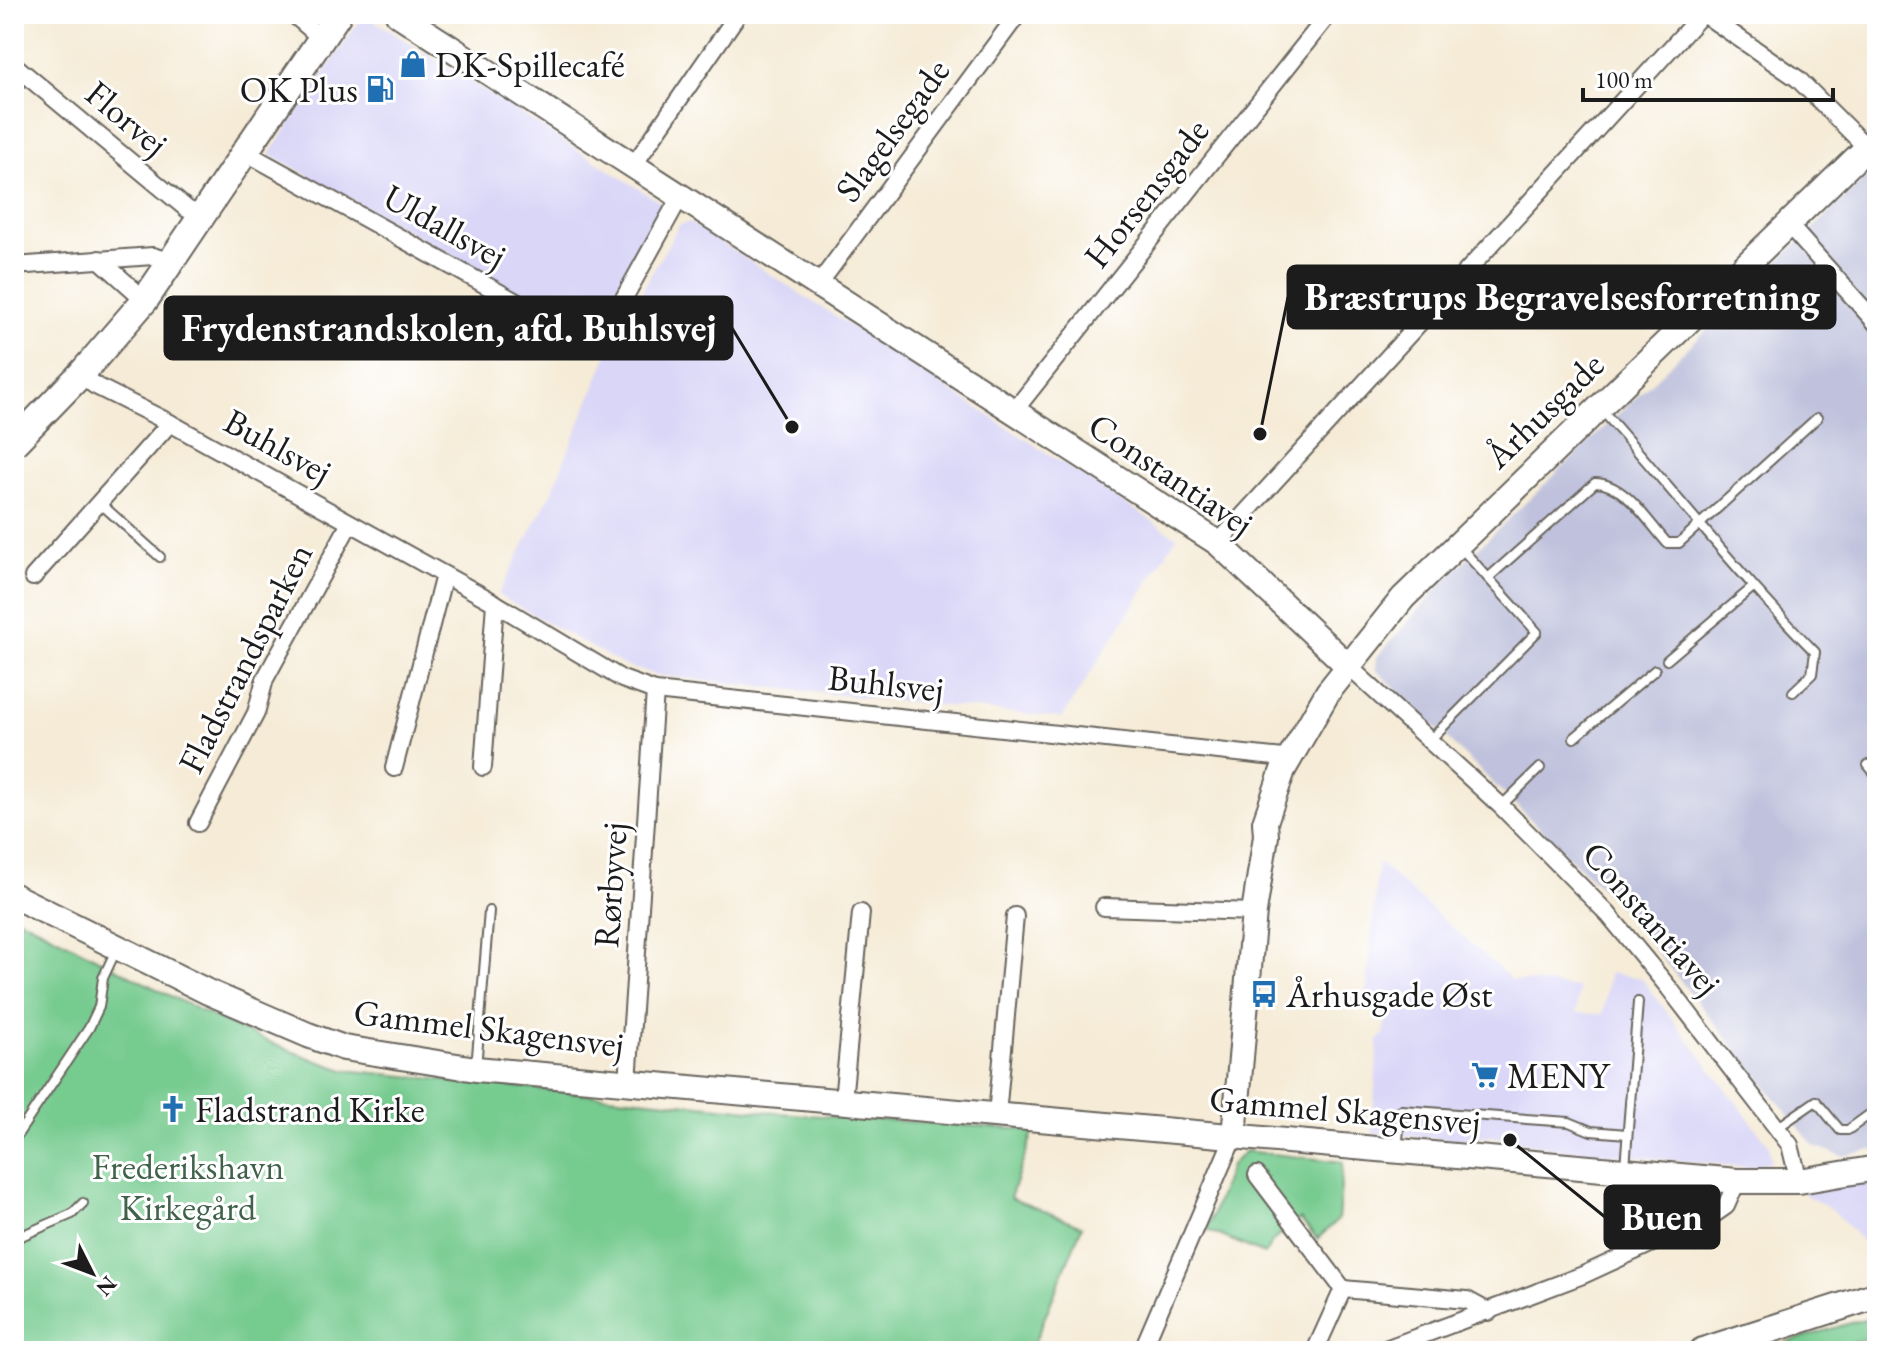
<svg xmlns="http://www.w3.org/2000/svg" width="1891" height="1365" font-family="'EB Garamond',serif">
  <rect width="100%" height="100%" fill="#fff"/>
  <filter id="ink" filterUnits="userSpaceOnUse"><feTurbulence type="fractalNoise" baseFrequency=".0125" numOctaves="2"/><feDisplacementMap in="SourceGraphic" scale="16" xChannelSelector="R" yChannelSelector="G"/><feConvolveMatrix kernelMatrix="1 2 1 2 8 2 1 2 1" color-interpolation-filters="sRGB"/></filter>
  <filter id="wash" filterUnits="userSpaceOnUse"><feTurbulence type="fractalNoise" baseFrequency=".006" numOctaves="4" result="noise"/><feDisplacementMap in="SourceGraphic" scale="32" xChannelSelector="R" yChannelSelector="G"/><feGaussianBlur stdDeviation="1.8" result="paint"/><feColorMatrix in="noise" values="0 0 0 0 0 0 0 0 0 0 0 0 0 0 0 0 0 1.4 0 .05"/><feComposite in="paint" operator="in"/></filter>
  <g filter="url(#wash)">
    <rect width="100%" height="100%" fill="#f5ebd6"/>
    <g fill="#d9d6f7">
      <polygon points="370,18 661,203 663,208 595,326 585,329 270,154 360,20"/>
      <polygon points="689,222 1177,537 1062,718 661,676 625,666 498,595 553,489 612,344 679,225"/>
      <polygon points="1378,862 1512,980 1579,988 1576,1013 1603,1014 1609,973 1641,978 1769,1145 1771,1161 1755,1168 1559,1149 1491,1136 1461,1140 1372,1133 1378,1040 1384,1035 1387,1003 1366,997"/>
      <polygon points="1877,1175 1877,1255 1875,1256 1833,1210 1805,1195 1805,1187"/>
    </g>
    <polygon fill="#c0c2dd" points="1877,167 1877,1149 1843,1156 1814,1146 1619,905 1376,670 1376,658 1450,575"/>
    <g fill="#76cb8f" stroke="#497456" stroke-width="2">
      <path d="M14,916C122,969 229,1033 344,1070L792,1114L1034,1130L1010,1198L1082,1226L1031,1351H14Z"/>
      <polygon points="1245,1151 1343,1162 1338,1220 1317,1239 1300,1219 1274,1240 1264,1254 1207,1230 1230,1166"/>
      <polygon points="1877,1315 1877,1336 1820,1351 1758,1351"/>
    </g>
  </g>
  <g filter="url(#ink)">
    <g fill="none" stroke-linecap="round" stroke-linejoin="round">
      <g stroke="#68645d" stroke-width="12">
        <g id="lane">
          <path d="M1600,408C1672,489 1739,575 1815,652L1812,674L1793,692"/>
          <polyline points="100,503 160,557"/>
          <path d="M1488,578L1595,483C1625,483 1648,522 1667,543H1679L1817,418"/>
          <polyline points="1667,660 1752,588"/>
          <polyline points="1574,738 1655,670"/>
          <polyline points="1429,741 1537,632 1461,548"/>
          <polyline points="1868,765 1877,776"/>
          <polyline points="1501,806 1540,768"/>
          <polyline points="476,1068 489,911"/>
          <polyline points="1777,1128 1816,1101 1840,1130 1848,1130 1877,1109"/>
          <polyline points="14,1140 89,1028 99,1007 103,978 117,948"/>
          <polyline points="1397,1149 1401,1110 1569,1122 1591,1131 1627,1134"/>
          <polyline points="1625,1167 1638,1002"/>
          <polyline points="14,1239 72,1214 83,1203"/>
        </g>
      </g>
      <g stroke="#68645d" stroke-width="20">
        <g id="street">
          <polyline points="293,14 322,39"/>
          <polyline points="1704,14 1798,79 1867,148"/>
          <polyline points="14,65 187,209 202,216"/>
          <polyline points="245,152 585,340 603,336 680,197"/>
          <polyline points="633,166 738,14"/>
          <polyline points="1788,224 1877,324"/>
          <polyline points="99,259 145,300"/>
          <polyline points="14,266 153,256 171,262"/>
          <polyline points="818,285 1018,14"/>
          <polyline points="82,373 94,385 170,423 488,599 622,679 655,691 1293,759"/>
          <polyline points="1014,411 1329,14"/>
          <polyline points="1218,543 1702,14"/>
          <polyline points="33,577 170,423"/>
          <polyline points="1347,665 1501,806 1608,914 1669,988 1790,1145 1799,1181"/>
          <polyline points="483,767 495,603"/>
          <polyline points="394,768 444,575"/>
          <polyline points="198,823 256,713 265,679 350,523"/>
          <polyline points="1104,907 1254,912"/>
          <polyline points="628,1082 655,691"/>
          <polyline points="843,1101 861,913"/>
          <polyline points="997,1115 1015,916"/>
          <polyline points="1257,1175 1343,1289"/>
          <polyline points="1142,1351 1234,1136"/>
          <polyline points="1315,1351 1343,1289 1467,1300 1489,1312"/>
          <polyline points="1380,1351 1583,1275 1713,1215 1726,1206 1737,1181"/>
        </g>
      </g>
      <g stroke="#68645d" stroke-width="28">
        <g id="secondary">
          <polyline points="398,14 1218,543 1347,665"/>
          <polyline points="14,896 208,992 308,1035 344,1048 476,1069 1737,1181 1799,1181 1877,1168"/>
          <polyline points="1234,1136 1254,912 1266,836 1265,822 1283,770 1328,692 1403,598 1877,138"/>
        </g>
      </g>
      <g stroke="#68645d" stroke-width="30">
        <g id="primary">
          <polyline points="14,443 82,373 145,300 338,14"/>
          <polyline points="1703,1351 1877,1295"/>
        </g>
      </g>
      <use href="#lane" stroke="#fff" stroke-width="8"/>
      <use href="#street" stroke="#fff" stroke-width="16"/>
      <use href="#secondary" stroke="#fff" stroke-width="24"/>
      <use href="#primary" stroke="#fff" stroke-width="26"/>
    </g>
  </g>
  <defs>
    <g id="shop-bare" transform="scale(2.16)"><path d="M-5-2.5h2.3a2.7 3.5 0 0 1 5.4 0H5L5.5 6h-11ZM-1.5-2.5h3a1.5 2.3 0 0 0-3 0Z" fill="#1f6fb2" stroke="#fff" stroke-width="2.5" paint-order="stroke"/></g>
    <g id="fuel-bare" transform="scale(2.16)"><path d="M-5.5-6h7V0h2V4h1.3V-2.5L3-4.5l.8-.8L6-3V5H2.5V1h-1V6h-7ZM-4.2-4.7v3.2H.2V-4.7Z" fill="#1f6fb2" stroke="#fff" stroke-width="2.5" paint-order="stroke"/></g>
    <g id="bus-bare" transform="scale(2.16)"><path d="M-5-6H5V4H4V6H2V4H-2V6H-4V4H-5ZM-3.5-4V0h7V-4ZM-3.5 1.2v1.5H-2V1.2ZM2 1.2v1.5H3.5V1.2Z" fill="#1f6fb2" stroke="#fff" stroke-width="2.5" paint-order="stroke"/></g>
    <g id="supermarket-bare" transform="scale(2.16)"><path d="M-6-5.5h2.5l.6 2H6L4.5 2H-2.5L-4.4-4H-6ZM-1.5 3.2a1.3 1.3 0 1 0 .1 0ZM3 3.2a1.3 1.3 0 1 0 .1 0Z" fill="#1f6fb2" stroke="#fff" stroke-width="2.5" paint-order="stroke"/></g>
    <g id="church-bare" transform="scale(2.16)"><path d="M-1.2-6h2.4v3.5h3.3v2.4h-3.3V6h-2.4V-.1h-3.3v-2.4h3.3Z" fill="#1f6fb2" stroke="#fff" stroke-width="2.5" paint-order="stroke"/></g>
  </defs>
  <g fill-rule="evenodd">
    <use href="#shop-bare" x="413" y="64"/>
    <use href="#fuel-bare" x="380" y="89"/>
    <use href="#bus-bare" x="1264" y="994"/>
    <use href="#supermarket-bare" x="1485" y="1075"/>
    <use href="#church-bare" x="173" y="1109"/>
  </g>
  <g text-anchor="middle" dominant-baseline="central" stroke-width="6" stroke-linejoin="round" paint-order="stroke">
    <g font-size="36" fill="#1c1c1c" stroke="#fff" text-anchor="start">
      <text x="435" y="64">DK-Spillecafé</text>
      <text x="358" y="89" text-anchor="end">OK Plus</text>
      <text x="1286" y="994">Århusgade Øst</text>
      <text x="1507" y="1075">MENY</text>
      <text x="195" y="1109">Fladstrand Kirke</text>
    </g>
    <g font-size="36" fill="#1c1c1c" stroke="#fff">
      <text transform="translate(127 118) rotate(40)">Florvej</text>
      <text transform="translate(892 130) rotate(-54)">Slagelsegade</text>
      <text transform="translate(1146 193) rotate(-52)">Horsensgade</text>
      <text transform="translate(445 226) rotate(29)">Uldallsvej</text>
      <text transform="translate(1544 410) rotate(-44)">Århusgade</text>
      <text transform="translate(278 446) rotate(29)">Buhlsvej</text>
      <text transform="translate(1171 474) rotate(34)">Constantiavej</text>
      <text transform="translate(245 658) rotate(-63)">Fladstrandsparken</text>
      <text transform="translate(886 683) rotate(6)">Buhlsvej</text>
      <text transform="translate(610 885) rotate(-86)">Rørbyvej</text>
      <text transform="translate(1652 918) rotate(49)">Constantiavej</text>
      <text transform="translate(489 1028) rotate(7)">Gammel Skagensvej</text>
      <text transform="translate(1345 1110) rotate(5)">Gammel Skagensvej</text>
    </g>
    <g font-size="36" fill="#40624a" stroke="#fff">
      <text x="188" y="1166">Frederikshavn<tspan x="188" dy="41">Kirkegård</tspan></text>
    </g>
  </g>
  <path fill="none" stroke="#1c1c1c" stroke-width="3" d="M1260 434L1288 297M792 427L732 328M1510 1140L1605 1217"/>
  <g fill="#1c1c1c" stroke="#fff" stroke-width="3">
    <circle cx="1260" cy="434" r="8"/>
    <circle cx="792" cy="427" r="8"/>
    <circle cx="1510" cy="1140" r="8"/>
  </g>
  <g fill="#1c1c1c" stroke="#1c1c1c" stroke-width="3">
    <rect x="1288" y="266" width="547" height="62" rx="8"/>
    <rect x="165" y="297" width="567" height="62" rx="8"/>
    <rect x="1605" y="1186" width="114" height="62" rx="8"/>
  </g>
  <g font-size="38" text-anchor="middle" font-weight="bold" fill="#fff">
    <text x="1562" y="310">Bræstrups Begravelsesforretning</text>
    <text x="449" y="341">Frydenstrandskolen, afd. Buhlsvej</text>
    <text x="1662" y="1230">Buen</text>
  </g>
  <rect width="1891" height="1365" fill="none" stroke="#fff" stroke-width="48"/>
  <g transform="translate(92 1273) rotate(132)" stroke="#ffffff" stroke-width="6" paint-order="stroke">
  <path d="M0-6L14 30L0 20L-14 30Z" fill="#1c1c1c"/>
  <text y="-12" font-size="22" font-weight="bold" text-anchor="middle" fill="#1c1c1c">N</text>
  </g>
  <path d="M1583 88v12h250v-12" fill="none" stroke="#1c1c1c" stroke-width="4"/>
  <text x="1595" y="88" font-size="24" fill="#1c1c1c" stroke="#ffffff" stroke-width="6" paint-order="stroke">100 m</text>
</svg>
